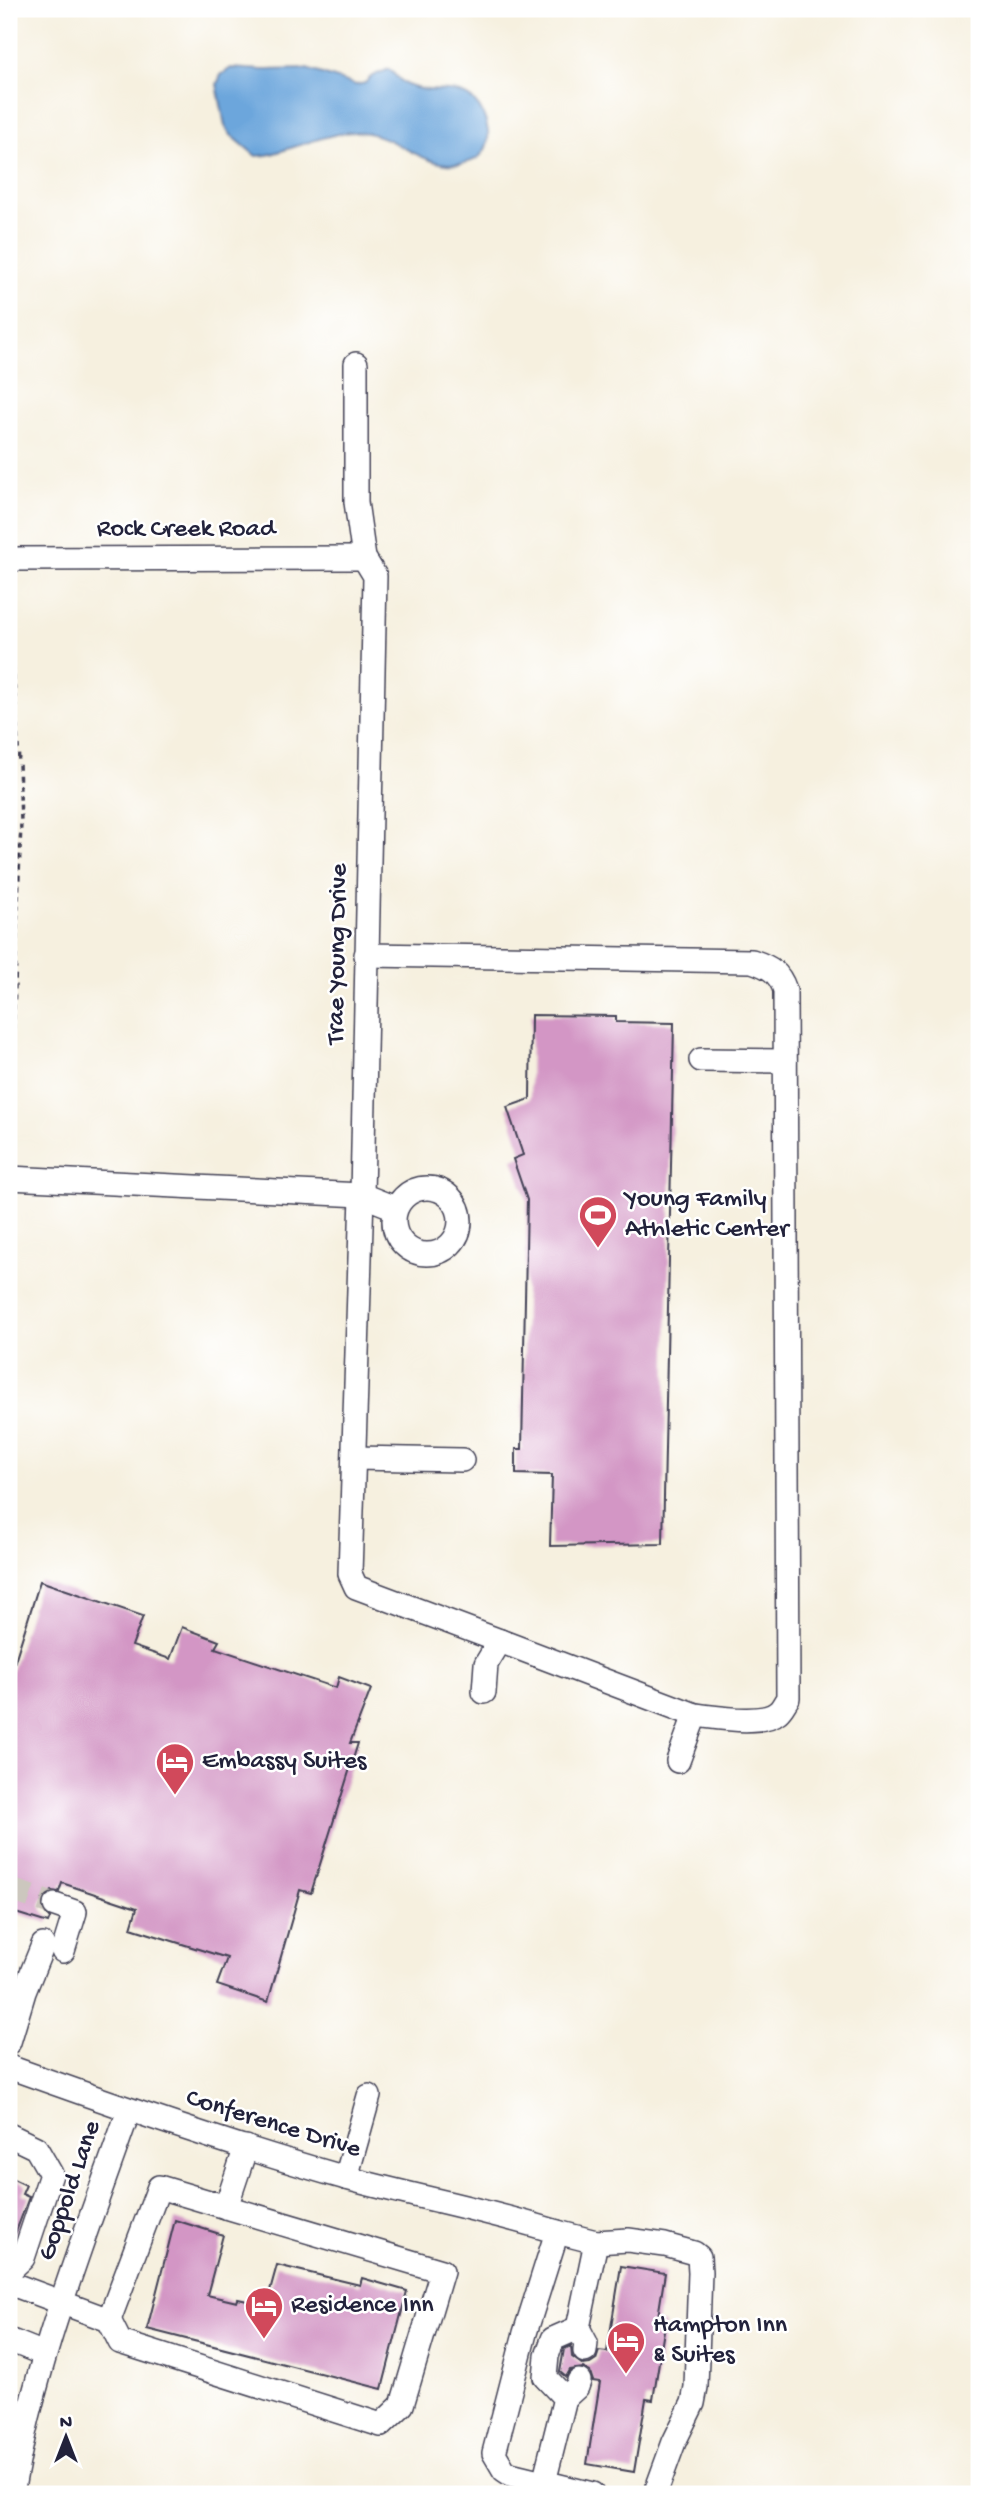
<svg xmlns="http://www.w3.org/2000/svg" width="988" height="2503" font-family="'Gochi Hand',sans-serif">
  <rect width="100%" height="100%" fill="#fff"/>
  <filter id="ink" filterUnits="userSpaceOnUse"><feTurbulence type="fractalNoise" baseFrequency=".0143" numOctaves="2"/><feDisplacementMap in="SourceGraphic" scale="14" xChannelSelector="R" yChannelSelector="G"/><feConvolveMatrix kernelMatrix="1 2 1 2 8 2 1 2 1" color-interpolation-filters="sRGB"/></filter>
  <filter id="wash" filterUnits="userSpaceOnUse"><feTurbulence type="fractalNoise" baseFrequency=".00686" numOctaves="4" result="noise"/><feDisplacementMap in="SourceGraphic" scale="28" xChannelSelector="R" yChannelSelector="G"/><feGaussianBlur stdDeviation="1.57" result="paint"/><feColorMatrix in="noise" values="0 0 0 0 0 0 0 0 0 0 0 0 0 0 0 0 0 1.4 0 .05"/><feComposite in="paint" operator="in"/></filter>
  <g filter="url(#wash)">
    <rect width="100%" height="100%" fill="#f6f0df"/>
    <path fill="#6ca6dc" stroke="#47648c" stroke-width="2" d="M231,68L263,70L307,69L356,85L365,83L372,76L389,69C395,75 401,83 410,86C432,96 456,83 475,102C483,110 486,120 488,131C491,165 456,169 430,160C405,152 384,131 355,132C331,132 292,149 267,155L256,156L231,135L225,126L217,84L221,75Z"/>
    <g id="blocks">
      <g fill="#d396c5">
        <polygon points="531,1015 616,1016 616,1022 674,1023 663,1544 550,1546 552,1475 516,1474 516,1449 522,1449 527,1200 513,1159 523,1155 507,1107 530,1099"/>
        <polygon points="40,1581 143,1616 132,1646 170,1659 182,1627 219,1641 215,1648 336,1688 339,1677 371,1689 350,1743 358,1743 311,1893 300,1890 268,2002 217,1985 227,1958 131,1928 137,1908 62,1883 59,1892 52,1891 42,1900 41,1908 50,1918 48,1923 9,1911 9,1680"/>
        <polygon points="9,2177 26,2185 22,2194 29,2197 9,2250"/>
        <polygon points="175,2220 223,2235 207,2295 237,2302 238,2299 261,2304 264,2293 269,2294 277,2265 360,2285 362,2278 407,2291 382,2389 147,2329"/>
        <polygon points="621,2266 665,2273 657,2323 665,2324 653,2400 646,2399 634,2472 587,2464 600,2382 593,2381 590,2372 583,2368 570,2370 566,2377 560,2372 564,2349 571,2346 572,2357 583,2365 590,2364 596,2360 599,2351 607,2352"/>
      </g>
    </g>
  </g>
  <g filter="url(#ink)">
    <use href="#blocks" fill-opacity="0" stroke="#424154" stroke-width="2"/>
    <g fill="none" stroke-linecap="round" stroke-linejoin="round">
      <polyline stroke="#ccc7be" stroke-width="23" stroke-dasharray="23 11" stroke-linecap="butt" points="9,1889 55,1905"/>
      <g stroke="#424154" stroke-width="26">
        <g id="minor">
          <polyline points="9,559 364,558"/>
          <path d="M366,955L752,961C770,967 779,972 785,990L788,1698C785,1702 782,1709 778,1712C762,1726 715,1717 695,1715"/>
          <polyline points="701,1060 785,1061"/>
          <polyline points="9,1178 362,1195 375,576 364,558 356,502 356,364"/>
          <circle cx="427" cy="1221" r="33"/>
          <polyline points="395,1208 362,1195 350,1574 356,1587 500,1641 486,1664 484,1692"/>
          <polyline points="354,1458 462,1460"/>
          <polyline points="500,1641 695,1715 678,1761"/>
          <polyline points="55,1905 75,1912 63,1951"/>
          <polyline points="9,2042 24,1992 43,1945"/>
          <path d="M9,2067C120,2107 233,2146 346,2178C416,2197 488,2210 557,2232L525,2333L494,2453L504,2470L510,2474L592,2494"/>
          <polyline points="9,2135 36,2148 51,2174 23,2258 9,2271"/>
          <polyline points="346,2178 369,2096"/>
          <polyline points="557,2232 596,2242 628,2240 665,2245 694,2253 699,2257 700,2272 696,2387 693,2403 674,2442 655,2494"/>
          <polyline points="9,2283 109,2320 159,2187 226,2207 246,2147"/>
          <polyline points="109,2320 120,2342 381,2425 402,2405 442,2271 226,2207"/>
          <polyline points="578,2328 586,2343 585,2351"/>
          <polyline points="9,2340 44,2354"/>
          <polyline points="565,2398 577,2387 579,2381"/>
          <polyline points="544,2482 565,2398 545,2377 547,2356 553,2339 578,2328 596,2242"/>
          <path d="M12,2494C34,2362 85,2236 129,2110"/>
        </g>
      </g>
      <polyline stroke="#424154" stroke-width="3.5" stroke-dasharray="5 5" stroke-linecap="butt" points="9,595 19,763 21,822 13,1039 9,1066"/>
      <use href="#minor" stroke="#fff" stroke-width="23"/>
    </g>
  </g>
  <defs>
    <g id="stadium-pin" transform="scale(2.0125)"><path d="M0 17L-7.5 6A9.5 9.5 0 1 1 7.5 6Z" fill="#d1495b" stroke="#fff"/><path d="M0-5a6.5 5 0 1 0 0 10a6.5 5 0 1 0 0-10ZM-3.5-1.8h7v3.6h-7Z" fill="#fff"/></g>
    <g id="hotel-pin" transform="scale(2.0125)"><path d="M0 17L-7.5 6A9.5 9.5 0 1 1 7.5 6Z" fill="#d1495b" stroke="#fff"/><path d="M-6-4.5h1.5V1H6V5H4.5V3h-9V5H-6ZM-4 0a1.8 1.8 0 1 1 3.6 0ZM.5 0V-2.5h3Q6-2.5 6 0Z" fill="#fff"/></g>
  </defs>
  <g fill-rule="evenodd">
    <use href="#stadium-pin" x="598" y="1215"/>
    <use href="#hotel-pin" x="175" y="1762"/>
    <use href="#hotel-pin" x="264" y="2306"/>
    <use href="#hotel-pin" x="626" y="2341"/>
  </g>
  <g text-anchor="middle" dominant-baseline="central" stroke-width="5" stroke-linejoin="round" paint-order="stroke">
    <g font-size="26" fill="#22223b" stroke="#fff">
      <text x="186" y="530">Rock Creek Road</text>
      <text transform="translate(339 954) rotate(-89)">Trae Young Drive</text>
      <text transform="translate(273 2125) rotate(17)">Conference Drive</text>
      <text transform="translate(71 2191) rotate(-71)">Goppold Lane</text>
    </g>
    <g font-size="26" fill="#22223b" stroke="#fff" text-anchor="start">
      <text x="625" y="1200">Young Family<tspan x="625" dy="30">Athletic Center</tspan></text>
      <text x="202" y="1762">Embassy Suites</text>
      <text x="291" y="2306">Residence Inn</text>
      <text x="653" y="2326">Hampton Inn<tspan x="653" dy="30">&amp; Suites</tspan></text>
    </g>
  </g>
  <rect width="988" height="2503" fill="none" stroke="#fff" stroke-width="35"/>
  <g transform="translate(66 2437)" stroke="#ffffff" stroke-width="5" paint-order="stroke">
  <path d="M0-5L12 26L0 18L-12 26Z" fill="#22223b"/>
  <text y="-10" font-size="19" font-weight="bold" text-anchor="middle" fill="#22223b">N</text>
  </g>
</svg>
